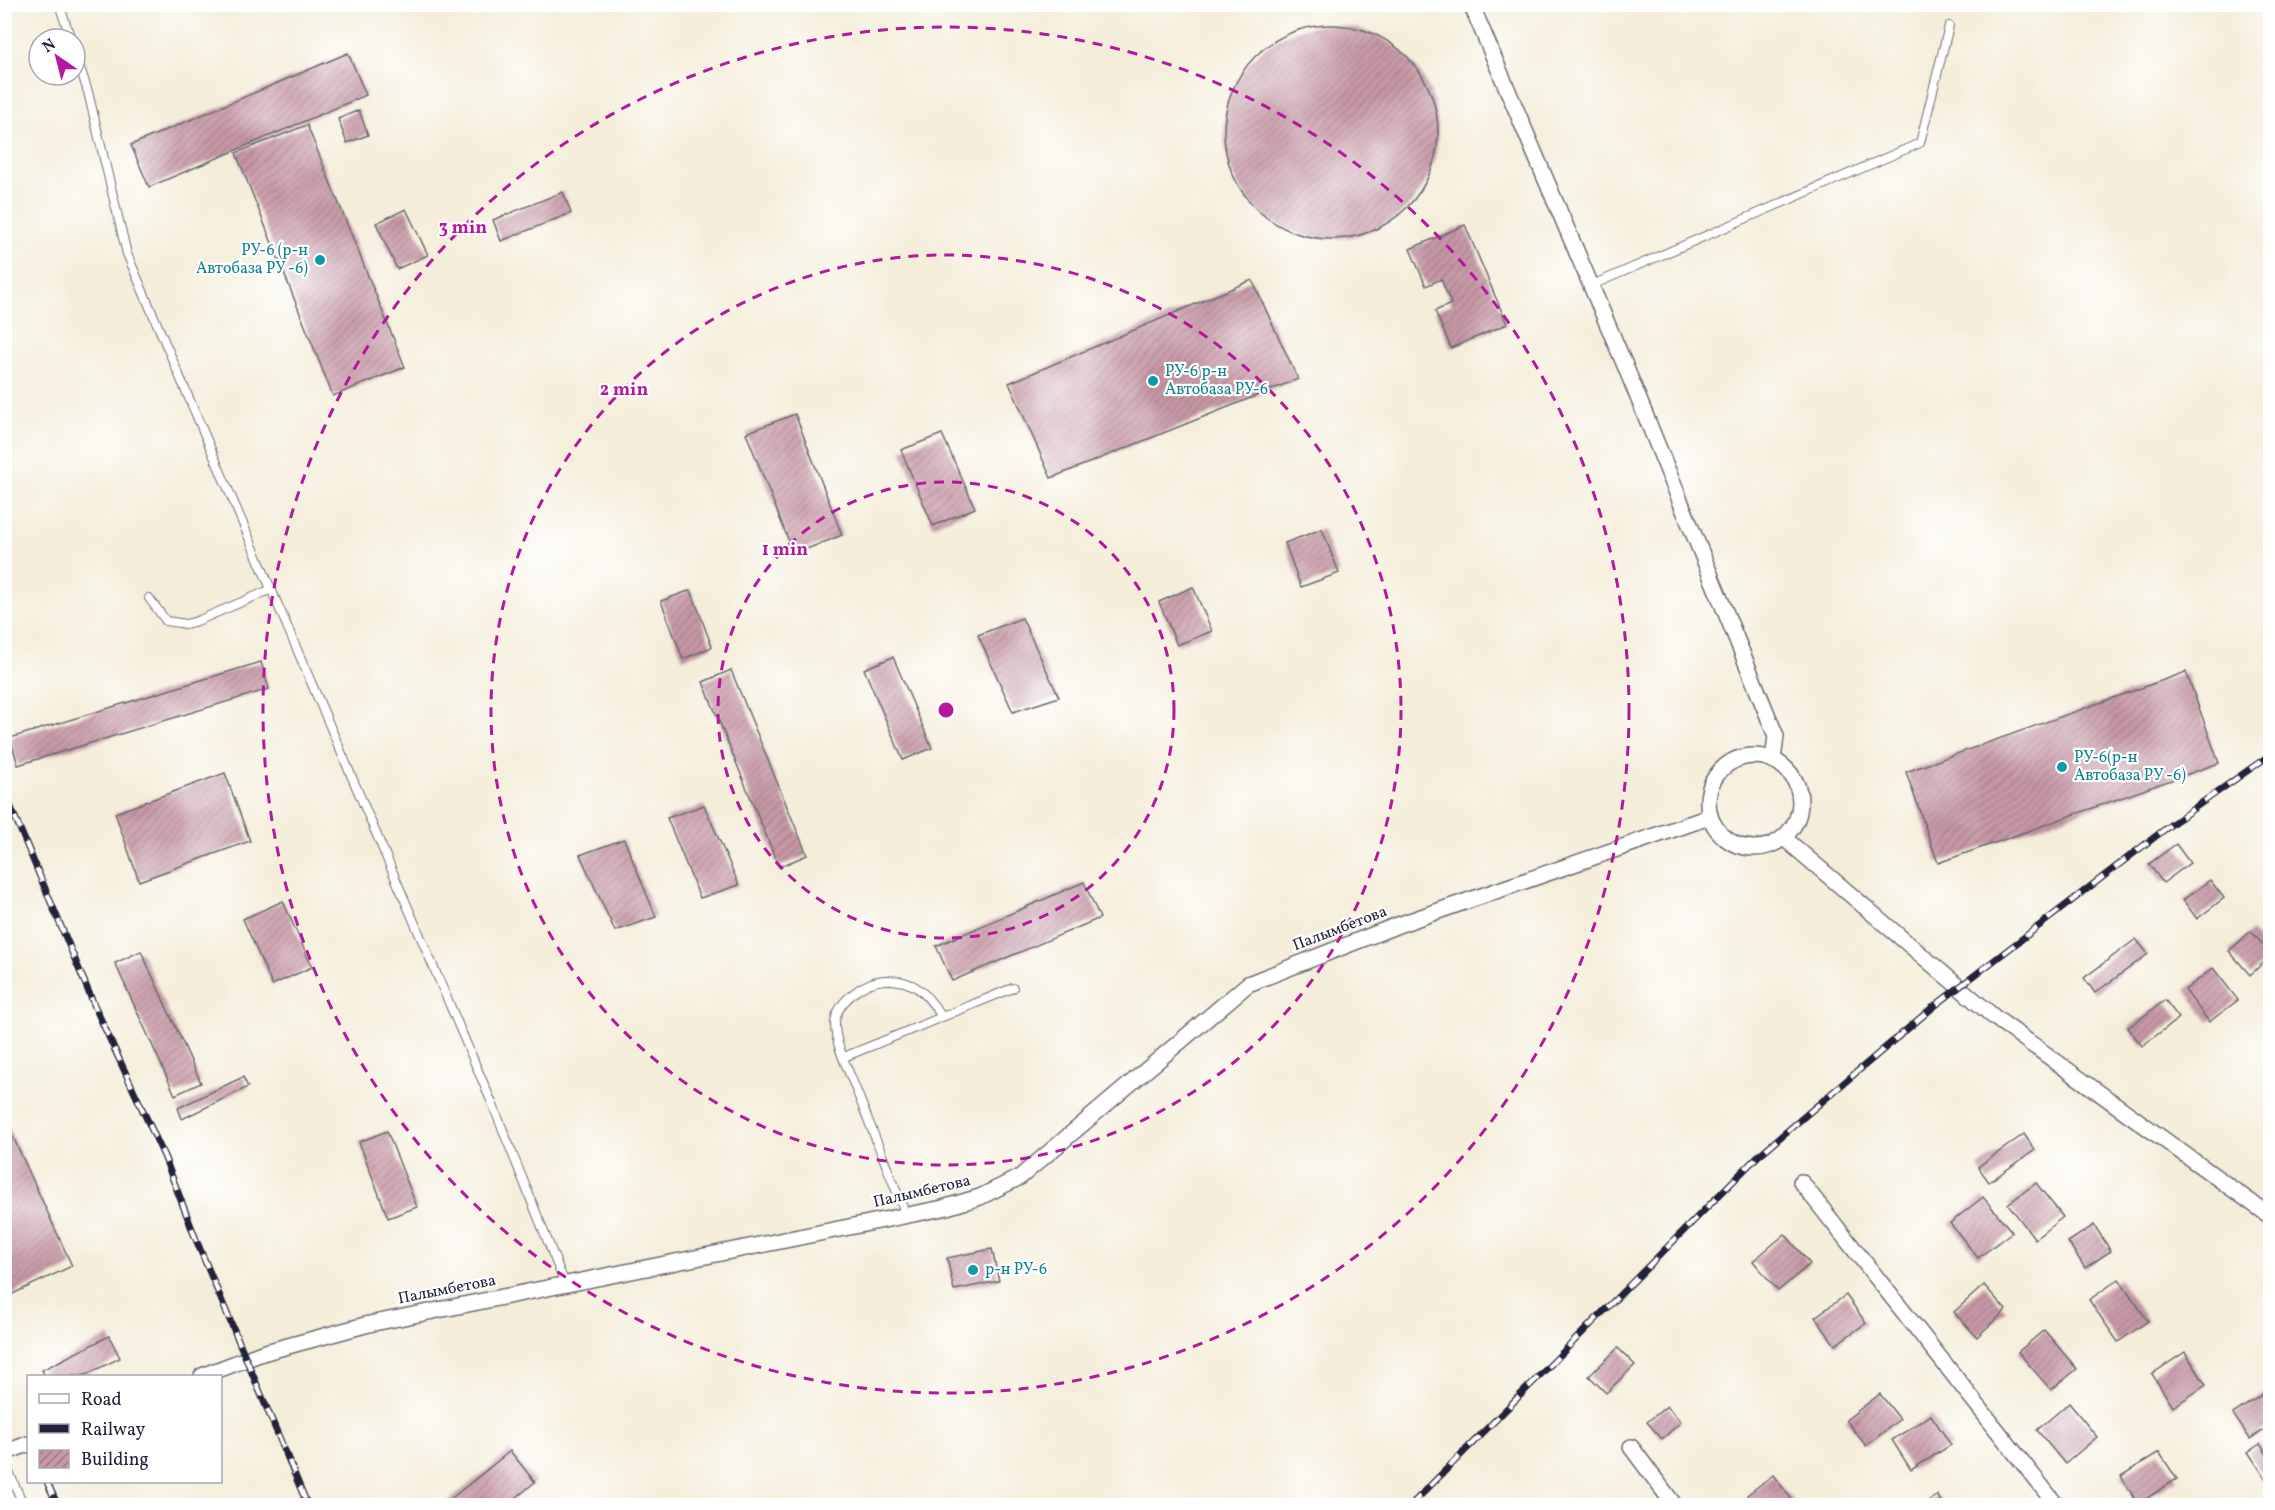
<svg xmlns="http://www.w3.org/2000/svg" width="2275" height="1510" font-family="Vollkorn,serif">
  <defs>
    <pattern id="building-hatch" width="6" height="6" patternUnits="userSpaceOnUse" patternTransform="scale(1.5)"><rect width="6" height="6" fill="#c797a6"/><path d="M-1 1l2-2M0 6l6-6M5 7l2-2" fill="none" stroke="#a17b88"/></pattern>
  </defs>
  <rect width="100%" height="100%" fill="#fff"/>
  <filter id="ink" filterUnits="userSpaceOnUse"><feTurbulence type="fractalNoise" baseFrequency=".0167" numOctaves="2"/><feDisplacementMap in="SourceGraphic" scale="12" xChannelSelector="R" yChannelSelector="G"/><feConvolveMatrix kernelMatrix="1 2 1 2 8 2 1 2 1" color-interpolation-filters="sRGB"/></filter>
  <filter id="wash" filterUnits="userSpaceOnUse"><feTurbulence type="fractalNoise" baseFrequency=".008" numOctaves="4" result="noise"/><feDisplacementMap in="SourceGraphic" scale="24" xChannelSelector="R" yChannelSelector="G"/><feGaussianBlur stdDeviation="1.35" result="paint"/><feColorMatrix in="noise" values="0 0 0 0 0 0 0 0 0 0 0 0 0 0 0 0 0 1.4 0 .05"/><feComposite in="paint" operator="in"/></filter>
  <g filter="url(#wash)">
    <rect width="100%" height="100%" fill="#f4edd9"/>
    <g id="blocks">
      <g fill="url(#building-hatch)">
        <circle cx="1331" cy="132" r="107"/>
        <polygon points="348,53 366,95 149,187 131,145"/>
        <polygon points="359,110 368,135 347,143 338,119"/>
        <polygon points="307,125 405,367 333,396 236,153"/>
        <polygon points="563,192 571,213 501,241 493,220"/>
        <polygon points="406,209 428,255 397,269 376,223"/>
        <polygon points="1465,225 1507,324 1451,348 1435,311 1451,304 1441,279 1426,286 1410,249"/>
        <polygon points="1252,280 1298,379 1051,478 1009,383"/>
        <polygon points="795,414 842,535 794,554 746,433"/>
        <polygon points="942,434 975,508 933,526 901,450"/>
        <polygon points="1322,529 1339,573 1301,587 1285,543"/>
        <polygon points="1193,587 1212,631 1177,645 1159,602"/>
        <polygon points="691,590 712,647 683,659 661,601"/>
        <polygon points="1022,618 1059,697 1013,712 978,635"/>
        <polygon points="893,657 932,748 903,760 864,669"/>
        <polygon points="261,662 269,689 18,765 10,738"/>
        <polygon points="731,670 807,855 779,867 703,682"/>
        <polygon points="2186,672 2219,763 1938,863 1906,772"/>
        <polygon points="225,773 250,841 139,881 115,813"/>
        <polygon points="704,805 739,885 700,898 667,818"/>
        <polygon points="624,839 656,917 615,931 580,855"/>
        <polygon points="2176,844 2190,863 2163,883 2149,864"/>
        <polygon points="2210,880 2224,898 2197,919 2183,900"/>
        <polygon points="1084,882 1100,918 952,981 936,946"/>
        <polygon points="283,901 312,967 272,985 243,919"/>
        <polygon points="2251,931 2270,953 2270,957 2250,975 2229,951"/>
        <polygon points="2136,939 2148,954 2095,993 2084,978"/>
        <polygon points="141,951 201,1083 175,1095 115,963"/>
        <polygon points="2213,968 2238,1000 2209,1022 2185,990"/>
        <polygon points="2165,1000 2179,1018 2142,1046 2128,1028"/>
        <polygon points="243,1077 248,1087 182,1119 178,1108"/>
        <polygon points="4,1117 72,1266 4,1298"/>
        <polygon points="387,1131 417,1207 388,1218 359,1142"/>
        <polygon points="2024,1134 2035,1150 1989,1182 1978,1167"/>
        <polygon points="2036,1183 2063,1217 2035,1239 2008,1204"/>
        <polygon points="1983,1197 2012,1232 1978,1258 1950,1223"/>
        <polygon points="2094,1225 2111,1251 2085,1268 2068,1242"/>
        <polygon points="1785,1234 1810,1264 1778,1291 1753,1261"/>
        <polygon points="992,1249 999,1281 954,1290 947,1258"/>
        <polygon points="2119,1279 2148,1321 2118,1342 2089,1300"/>
        <polygon points="1984,1285 2006,1310 1977,1337 1954,1312"/>
        <polygon points="1846,1295 1866,1323 1835,1345 1815,1317"/>
        <polygon points="2044,1330 2077,1369 2051,1390 2018,1352"/>
        <polygon points="109,1336 120,1358 83,1376 45,1376 42,1370"/>
        <polygon points="1618,1348 1635,1365 1606,1393 1589,1376"/>
        <polygon points="2185,1352 2206,1385 2173,1407 2152,1374"/>
        <polygon points="2269,1390 2270,1426 2250,1439 2233,1414"/>
        <polygon points="1880,1394 1900,1419 1866,1446 1846,1420"/>
        <polygon points="2069,1403 2097,1437 2065,1464 2037,1430"/>
        <polygon points="1667,1406 1681,1422 1662,1439 1647,1422"/>
        <polygon points="1931,1415 1951,1445 1911,1470 1892,1440"/>
        <polygon points="2260,1444 2270,1459 2270,1485 2248,1452"/>
        <polygon points="510,1451 535,1482 506,1506 450,1506 447,1502"/>
        <polygon points="2159,1452 2177,1479 2138,1504 2121,1476"/>
        <polygon points="1773,1475 1797,1506 1756,1506 1747,1495"/>
        <polygon points="1937,1495 1944,1506 1920,1506"/>
      </g>
    </g>
  </g>
  <g filter="url(#ink)">
    <use href="#blocks" fill-opacity="0" stroke="#6c6972" stroke-width="1.5"/>
    <g fill="none" stroke-linecap="round" stroke-linejoin="round">
      <g stroke="#6c6972" stroke-width="10">
        <g id="lane">
          <polyline points="59,4 71,39"/>
          <polyline points="75,52 88,92 127,254 492,1103 565,1284"/>
          <polyline points="1590,286 1920,143 1949,26"/>
          <polyline points="149,598 166,621 186,624 197,621 272,589"/>
          <polyline points="844,1057 1013,988"/>
          <path d="M906,1215C889,1173 872,1130 855,1087C848,1069 836,1046 835,1026C834,1003 864,981 885,980C915,979 926,993 942,1017"/>
          <polyline points="4,1461 24,1506"/>
        </g>
      </g>
      <g stroke="#6c6972" stroke-width="18">
        <g id="street">
          <polyline points="1471,4 1624,363 1776,736 1773,760"/>
          <circle cx="1754" cy="802" r="46"/>
          <polyline points="1784,838 1994,1017 2270,1216"/>
          <polyline points="1801,1182 2057,1506"/>
          <polyline points="202,1376 262,1353 369,1324 943,1208 980,1197 1020,1177 1248,984 1398,925 1709,817"/>
          <polyline points="1631,1447 1675,1506"/>
          <polyline points="4,1453 28,1444"/>
        </g>
      </g>
      <use href="#lane" stroke="#fff" stroke-width="8"/>
      <use href="#street" stroke="#fff" stroke-width="15"/>
      <g stroke="#22223b" stroke-width="7">
        <g id="rail">
          <polyline points="4,791 95,1007 164,1156 197,1242 308,1506"/>
          <polyline points="47,1482 58,1506"/>
          <polyline points="1410,1506 1758,1156 1932,1008 2173,823 2270,755"/>
        </g>
      </g>
      <use href="#rail" stroke="#fff" stroke-width="4.5" stroke-dasharray="14" stroke-linecap="butt"/>
    </g>
  </g>
  <g fill="none" stroke="#b5179e" stroke-width="3" stroke-dasharray="10 8">
    <circle cx="946" cy="710" r="228"/>
    <circle cx="946" cy="710" r="455"/>
    <circle cx="946" cy="710" r="683"/>
  </g>
  <g fill="#0f9aa8" stroke="#fff" stroke-width="2">
    <circle cx="320" cy="260" r="6"/>
    <circle cx="1153" cy="381" r="6"/>
    <circle cx="2062" cy="767" r="6"/>
    <circle cx="973" cy="1270" r="6"/>
  </g>
  <g text-anchor="middle" dominant-baseline="central" stroke-width="4.5" stroke-linejoin="round" paint-order="stroke">
    <g font-size="16" fill="#0d838f" stroke="#fff" text-anchor="start">
      <text x="308" y="251" text-anchor="end">РУ-6 (р-н<tspan x="308" dy="18">Автобаза РУ -6)</tspan></text>
      <text x="1165" y="372">РУ-6 р-н<tspan x="1165" dy="18">Автобаза РУ-6</tspan></text>
      <text x="2074" y="758">РУ-6(р-н<tspan x="2074" dy="18">Автобаза РУ -6)</tspan></text>
      <text x="985" y="1270">р-н РУ-6</text>
    </g>
    <g font-size="16" fill="#22223b" stroke="#fff">
      <text transform="translate(1340 929) rotate(-21)">Палымбетова</text>
      <text transform="translate(922 1192) rotate(-13)">Палымбетова</text>
      <text transform="translate(447 1290) rotate(-11)">Палымбетова</text>
    </g>
  </g>
  <circle cx="946" cy="710" r="9" fill="#b5179e" stroke="#fff" stroke-width="3"/>
  <g font-size="18" text-anchor="middle" font-weight="bold" fill="#b5179e" stroke="#fff" stroke-width="4.5" stroke-linejoin="round" paint-order="stroke">
    <text x="463" y="233">3 min</text>
    <text x="624" y="395">2 min</text>
    <text x="785" y="555">1 min</text>
  </g>
  <rect width="2275" height="1510" fill="none" stroke="#fff" stroke-width="24"/>
  <rect x="27" y="1375" width="195" height="108" fill="#ffffff" stroke="#a7a7b1" stroke-width="1.5"/>
  <rect x="39" y="1394" width="30" height="9" fill="#ffffff" stroke="#a7a7b1" stroke-width="1.5"/>
  <text x="81" y="1405" font-size="18" fill="#22223b">Road</text>
  <rect x="39" y="1424" width="30" height="9" fill="#22223b" stroke="#a7a7b1" stroke-width="1.5"/>
  <text x="81" y="1435" font-size="18" fill="#22223b">Railway</text>
  <rect x="39" y="1450" width="30" height="18" fill="url(#building-hatch)" stroke="#a7a7b1" stroke-width="1.5"/>
  <text x="81" y="1465" font-size="18" fill="#22223b">Building</text>
  <g transform="translate(57 57) rotate(325)"><circle r="28" fill="#ffffff" stroke="#a7a7b1" stroke-width="1.5"/>
  <path d="M0-4.5L10 22L0 15L-10 22Z" fill="#b5179e"/>
  <text y="-9" font-size="16" font-weight="bold" text-anchor="middle" fill="#22223b">N</text>
  </g>
</svg>
